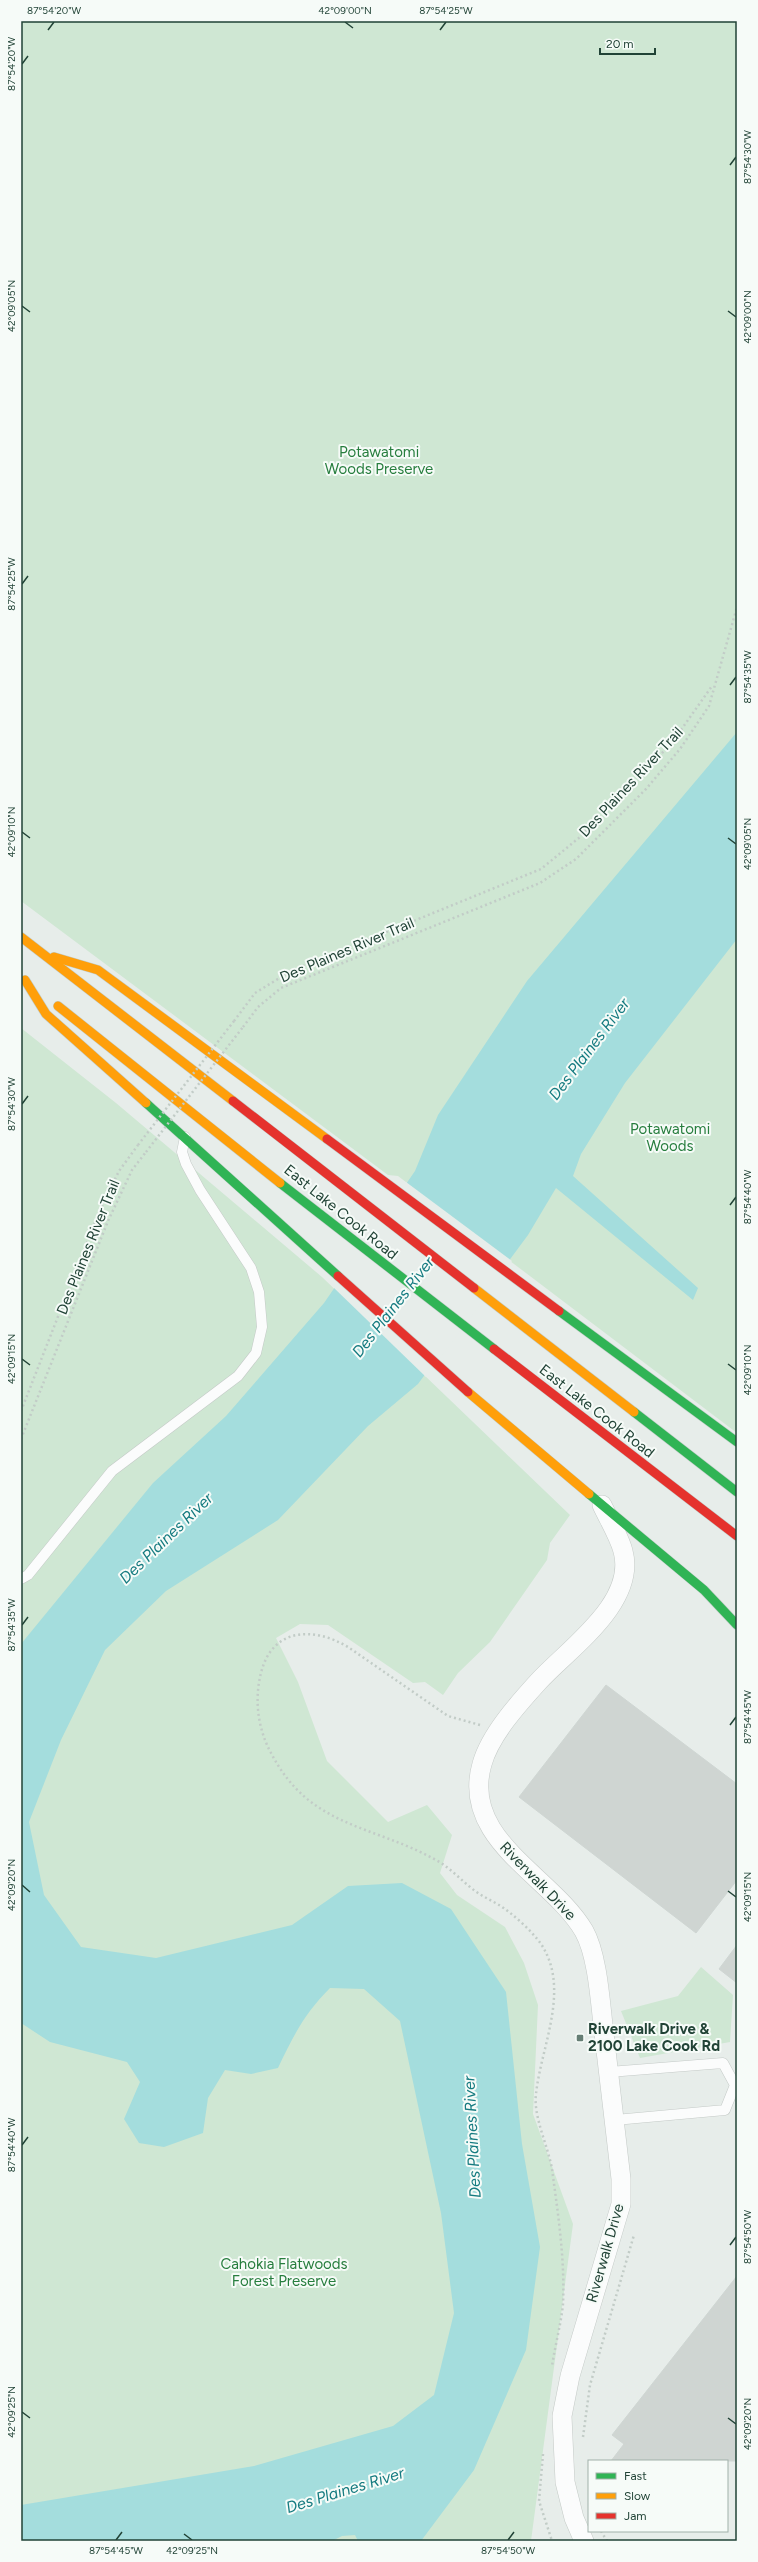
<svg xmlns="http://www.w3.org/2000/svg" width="758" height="2562" font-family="Figtree,sans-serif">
  <rect width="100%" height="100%" fill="#e7edea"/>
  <g fill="#cfe7d3">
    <polygon points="21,21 737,21 737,1433 398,1176 388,1175 21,901"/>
    <polygon points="21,1028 116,1103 322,1277 570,1515 550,1543 547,1560 490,1642 458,1673 443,1695 425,1682 413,1683 328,1625 300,1624 276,1638 298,1682 327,1761 388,1822 427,1805 452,1835 440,1873 457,1895 505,1927 524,1963 538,2005 533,2114 573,2224 531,2541 21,2541"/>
    <polygon points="701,1967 733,1995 730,2042 640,2058 621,2011 678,1996"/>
  </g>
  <path fill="#a4dddd" d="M737,732V939L625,1083L581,1154L573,1176L698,1288L693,1300L556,1188L528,1235L418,1384L368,1426L278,1520L166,1591L105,1650L61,1740L29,1822L44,1895L81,1947L156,1958L292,1925L348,1886L402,1883L451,1909L506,1992L522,2144L540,2247L526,2350L474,2470L421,2541H358L355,2535L342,2536L332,2541H21V2505L254,2466L393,2426L434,2395L454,2313L441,2213L400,2021L364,1989L330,1988C305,2013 293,2036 278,2068L251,2074L225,2070L208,2098L203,2133L164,2147L139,2143L124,2119L140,2082L127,2062L50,2042L21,2023V1644L153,1483L226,1416L324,1303L415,1171L438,1115L527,981Z"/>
  <polygon fill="#e7edea" points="406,1182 512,1261 426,1377 333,1287"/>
  <g fill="#cfd5d2" stroke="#cfd6d3">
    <polygon points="606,1685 737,1784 737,1880 696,1933 519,1797"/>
    <polygon points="737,1945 737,1983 719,1969"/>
    <polygon points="737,2276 737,2461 611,2461 624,2444 612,2435"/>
  </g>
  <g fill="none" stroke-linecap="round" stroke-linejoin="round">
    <g stroke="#c4cac7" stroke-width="11">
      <g id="lane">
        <polyline points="21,1579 28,1575 112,1471 238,1376 256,1353 262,1327 259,1292 251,1268 200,1190 186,1164 182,1152 185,1137"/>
        <polyline points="609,2072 723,2063 735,2085 725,2110 615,2120"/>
      </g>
    </g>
    <g stroke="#c4cac7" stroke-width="20">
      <path id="street" d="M584,2541L574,2518L565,2482L562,2416L570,2376L621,2204V2179C615,2128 609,2076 603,2025C600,1998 597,1954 584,1931C552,1876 460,1840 482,1764C490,1735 518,1704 538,1682C568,1649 637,1603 623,1551C619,1536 609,1520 602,1505"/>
    </g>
    <g stroke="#c1ccc8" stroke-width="10">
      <g id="fast">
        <polyline points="146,1103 338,1276"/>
        <polyline points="280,1183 494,1349"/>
        <polyline points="559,1311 737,1442"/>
        <polyline points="634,1412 737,1492"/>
        <polyline points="589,1494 704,1590 737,1625"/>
      </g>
    </g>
    <g stroke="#c1ccc8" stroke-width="10">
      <g id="slow">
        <polyline points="21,937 233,1101"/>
        <polyline points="54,957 98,970 327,1139"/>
        <polyline points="25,980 46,1014 146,1103"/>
        <polyline points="58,1006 280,1183"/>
        <polyline points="474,1288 634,1412"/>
        <polyline points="468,1392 589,1494"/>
      </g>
    </g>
    <g stroke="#c1ccc8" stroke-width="10">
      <g id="jam">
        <polyline points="233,1101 474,1288"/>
        <polyline points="327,1139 559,1311"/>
        <polyline points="338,1276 468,1392"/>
        <polyline points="494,1349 737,1536"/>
      </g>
    </g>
    <g stroke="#c2ccc7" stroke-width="2.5" stroke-dasharray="2 3" stroke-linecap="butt">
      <polyline points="234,1021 255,993 291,971 541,869 580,837 649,768 676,737 712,686"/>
      <polyline points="243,1027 258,1007 281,988 540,883 576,859 646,789 680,749 709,706 737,607"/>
      <polyline points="21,1411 99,1212 119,1171 138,1145"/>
      <polyline points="21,1439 108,1221 132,1170 146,1152"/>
      <path d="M480,1725L448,1716L348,1647C313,1626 272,1628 261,1673C254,1700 258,1729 271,1753C310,1828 371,1824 436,1860C449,1867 459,1878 470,1887C479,1895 489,1899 499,1905C512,1913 532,1931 541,1944C571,1989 541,2046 536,2094C533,2116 548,2146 552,2169C558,2214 565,2259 563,2304C561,2324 555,2346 552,2366"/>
      <polyline points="583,2437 590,2385 634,2235"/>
      <polyline points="543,2454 539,2501 552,2541"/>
      <polyline points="601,2531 607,2541"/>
    </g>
    <use href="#lane" stroke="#fbfcfc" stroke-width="10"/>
    <use href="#street" stroke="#fbfcfc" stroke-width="19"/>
    <use href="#fast" stroke="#30b455" stroke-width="9"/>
    <use href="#slow" stroke="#ff9f0a" stroke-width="9"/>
    <use href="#jam" stroke="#e5322d" stroke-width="9"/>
    <g stroke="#c2ccc7" stroke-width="2.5" stroke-dasharray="2 3" stroke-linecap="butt">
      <polyline points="138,1145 234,1021"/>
      <polyline points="146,1152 243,1027"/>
    </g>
  </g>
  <path fill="none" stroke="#214336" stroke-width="1.5" d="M345,22L353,28M48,30L54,22M440,30L446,22M22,64L28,56M730,165L736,157M22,306L30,312M728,311L736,317M22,584L28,576M730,685L736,677M22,832L30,838M728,838L736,844M22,1104L28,1096M730,1205L736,1197M22,1359L30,1365M728,1364L736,1370M22,1625L28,1617M730,1725L736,1717M22,1885L30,1892M728,1891L736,1897M22,2145L28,2137M730,2245L736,2237M22,2412L30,2418M728,2418L736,2424M184,2534L192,2540M116,2540L122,2532M508,2540L514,2532"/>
  <rect fill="#667e75" stroke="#f6fbf8" stroke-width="1.5" x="576" y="2034" width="8" height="8" rx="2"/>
  <g text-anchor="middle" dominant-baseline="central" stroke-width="4" stroke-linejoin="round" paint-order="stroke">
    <g font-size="15" fill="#277e3e" stroke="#f6fbf8">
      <text x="379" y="452">Potawatomi<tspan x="379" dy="17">Woods Preserve</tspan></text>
      <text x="670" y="1129">Potawatomi<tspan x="670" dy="17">Woods</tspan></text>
      <text x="284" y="2264">Cahokia Flatwoods<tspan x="284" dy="17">Forest Preserve</tspan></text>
    </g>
    <g font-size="15" fill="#214336" stroke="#f6fbf8">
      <text transform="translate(631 782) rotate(-47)">Des Plaines River Trail</text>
      <text transform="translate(347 950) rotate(-23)">Des Plaines River Trail</text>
      <text transform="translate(341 1212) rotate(39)">East Lake Cook Road</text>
      <text transform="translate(88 1247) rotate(-68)">Des Plaines River Trail</text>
      <text transform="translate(597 1411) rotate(38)">East Lake Cook Road</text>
      <text transform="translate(538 1881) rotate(46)">Riverwalk Drive</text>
      <text transform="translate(605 2253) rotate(-74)">Riverwalk Drive</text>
    </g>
    <g font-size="15" font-weight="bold" fill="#214336" stroke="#f6fbf8" text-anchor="start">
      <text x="588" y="2029">Riverwalk Drive &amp;<tspan x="588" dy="17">2100 Lake Cook Rd</tspan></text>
    </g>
    <g font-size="16" font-style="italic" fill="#157b80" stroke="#f6fbf8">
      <text transform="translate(589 1049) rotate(-53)">Des Plaines River</text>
      <text transform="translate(393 1307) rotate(-52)">Des Plaines River</text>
      <text transform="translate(166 1538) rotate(-44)">Des Plaines River</text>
      <text transform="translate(472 2137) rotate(-93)">Des Plaines River</text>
      <text transform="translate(345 2490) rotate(-17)">Des Plaines River</text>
    </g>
  </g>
  <rect width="758" height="2562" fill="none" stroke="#f6fbf8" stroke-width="44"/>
  <rect x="588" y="2460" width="140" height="72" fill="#f6fbf8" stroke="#a1b1aa"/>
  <rect x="596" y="2473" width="20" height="6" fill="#30b455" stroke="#a1b1aa"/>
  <text x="624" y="2480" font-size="12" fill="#214336">Fast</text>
  <rect x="596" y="2493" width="20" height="6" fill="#ff9f0a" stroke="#a1b1aa"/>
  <text x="624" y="2500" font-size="12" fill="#214336">Slow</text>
  <rect x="596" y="2513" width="20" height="6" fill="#e5322d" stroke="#a1b1aa"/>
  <text x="624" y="2520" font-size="12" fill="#214336">Jam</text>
  <path d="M600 48v6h55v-6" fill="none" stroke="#214336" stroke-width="2"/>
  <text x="606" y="48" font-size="12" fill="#214336" stroke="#f6fbf8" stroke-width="3" paint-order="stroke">20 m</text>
  <rect x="22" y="22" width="714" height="2518" fill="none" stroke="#214336" stroke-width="1.5"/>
  <g font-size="10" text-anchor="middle" fill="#214336">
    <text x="54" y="14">87°54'20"W</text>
    <text x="345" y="14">42°09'00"N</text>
    <text x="446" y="14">87°54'25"W</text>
    <text transform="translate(11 64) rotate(-90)" y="4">87°54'20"W</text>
    <text transform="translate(747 157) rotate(-90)" y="4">87°54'30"W</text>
    <text transform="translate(11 306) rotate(-90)" y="4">42°09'05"N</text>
    <text transform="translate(747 317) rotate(-90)" y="4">42°09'00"N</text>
    <text transform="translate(11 584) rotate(-90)" y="4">87°54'25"W</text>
    <text transform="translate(747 677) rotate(-90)" y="4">87°54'35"W</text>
    <text transform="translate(11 832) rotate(-90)" y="4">42°09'10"N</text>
    <text transform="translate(747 844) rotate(-90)" y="4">42°09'05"N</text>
    <text transform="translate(11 1104) rotate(-90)" y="4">87°54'30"W</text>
    <text transform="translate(747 1197) rotate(-90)" y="4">87°54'40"W</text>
    <text transform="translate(11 1359) rotate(-90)" y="4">42°09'15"N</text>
    <text transform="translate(747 1370) rotate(-90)" y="4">42°09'10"N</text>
    <text transform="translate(11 1625) rotate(-90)" y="4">87°54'35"W</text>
    <text transform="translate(747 1717) rotate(-90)" y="4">87°54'45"W</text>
    <text transform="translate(11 1885) rotate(-90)" y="4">42°09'20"N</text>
    <text transform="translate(747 1897) rotate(-90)" y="4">42°09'15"N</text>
    <text transform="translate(11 2145) rotate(-90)" y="4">87°54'40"W</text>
    <text transform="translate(747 2237) rotate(-90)" y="4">87°54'50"W</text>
    <text transform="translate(11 2412) rotate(-90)" y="4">42°09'25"N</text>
    <text transform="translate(747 2424) rotate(-90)" y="4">42°09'20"N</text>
    <text x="116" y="2554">87°54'45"W</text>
    <text x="192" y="2554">42°09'25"N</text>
    <text x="508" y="2554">87°54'50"W</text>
  </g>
</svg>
